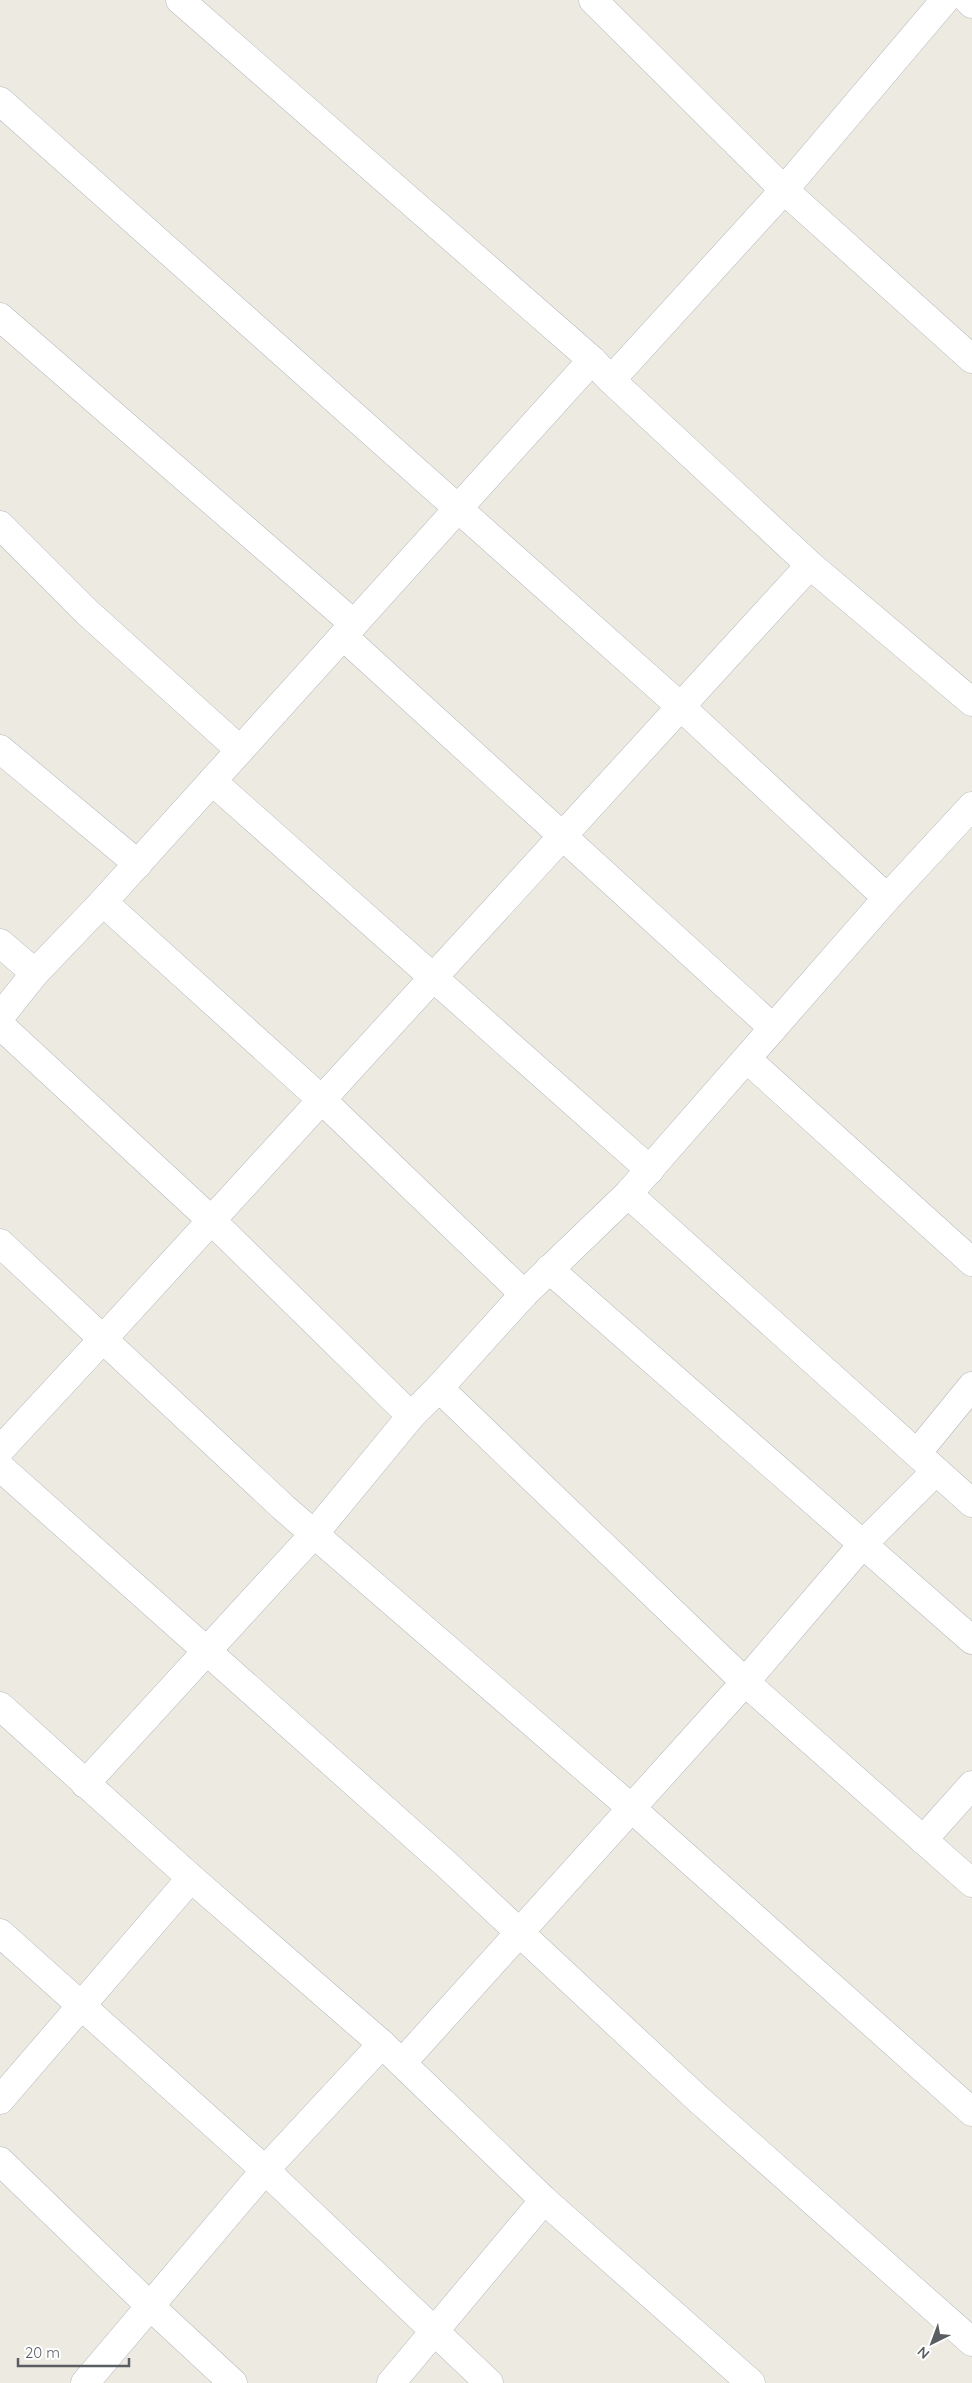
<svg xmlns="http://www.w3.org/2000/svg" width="972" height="2383" font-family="Quicksand,sans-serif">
  <rect width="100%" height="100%" fill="#edeae1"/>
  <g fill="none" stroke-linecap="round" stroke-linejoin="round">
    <g stroke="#b4b8bc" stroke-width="29">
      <g id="minor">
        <polyline points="180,0 592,360 611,380 810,565 972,702"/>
        <polyline points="593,0 784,190 972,359"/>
        <polyline points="968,0 972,4"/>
        <polyline points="0,101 680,706 887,898"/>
        <polyline points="0,317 354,624"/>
        <polyline points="611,380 784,190 945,0"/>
        <polyline points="0,525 88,613 240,750"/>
        <polyline points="343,636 773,1028"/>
        <polyline points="0,749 138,864"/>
        <polyline points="212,781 650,1170"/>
        <polyline points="103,902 322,1100 524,1294"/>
        <polyline points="0,943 35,973"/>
        <polyline points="0,1017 35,973 103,902 592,360"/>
        <polyline points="0,1025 211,1220 411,1416"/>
        <polyline points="747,1059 972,1262"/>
        <polyline points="628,1194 972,1503"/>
        <polyline points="0,1243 284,1508 630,1807 972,2112"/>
        <polyline points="549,1269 972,1640"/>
        <polyline points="439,1388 745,1682 972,1883"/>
        <polyline points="0,1450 103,1339 810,565"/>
        <polyline points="918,1452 972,1386"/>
        <polyline points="0,1467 446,1864 698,2099 972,2342"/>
        <polyline points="0,1706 191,1878 382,2044 544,2200 751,2383"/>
        <polyline points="85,1784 314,1534 411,1416 439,1388 524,1294 628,1194 887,898 972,806"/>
        <polyline points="923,1840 972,1785"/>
        <polyline points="0,1933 265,2170 489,2383"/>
        <polyline points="402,2063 745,1682 862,1545 936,1471"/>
        <polyline points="0,2100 191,1878"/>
        <polyline points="0,2161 150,2306 233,2383"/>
        <polyline points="85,2383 265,2170 382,2044"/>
        <polyline points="391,2383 544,2200"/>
      </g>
    </g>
    <use href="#minor" stroke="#fff" stroke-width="28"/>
  </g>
  <g transform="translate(932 2343) rotate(222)" stroke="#ffffff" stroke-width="4" paint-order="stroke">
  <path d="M0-4L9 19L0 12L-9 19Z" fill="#5a5e62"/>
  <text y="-8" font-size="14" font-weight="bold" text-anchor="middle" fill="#5a5e62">N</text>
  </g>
  <path d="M18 2358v8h111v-8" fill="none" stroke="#5a5e62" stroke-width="2.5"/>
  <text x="25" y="2358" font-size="15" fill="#5a5e62" stroke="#ffffff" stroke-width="4" paint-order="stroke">20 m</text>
</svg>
